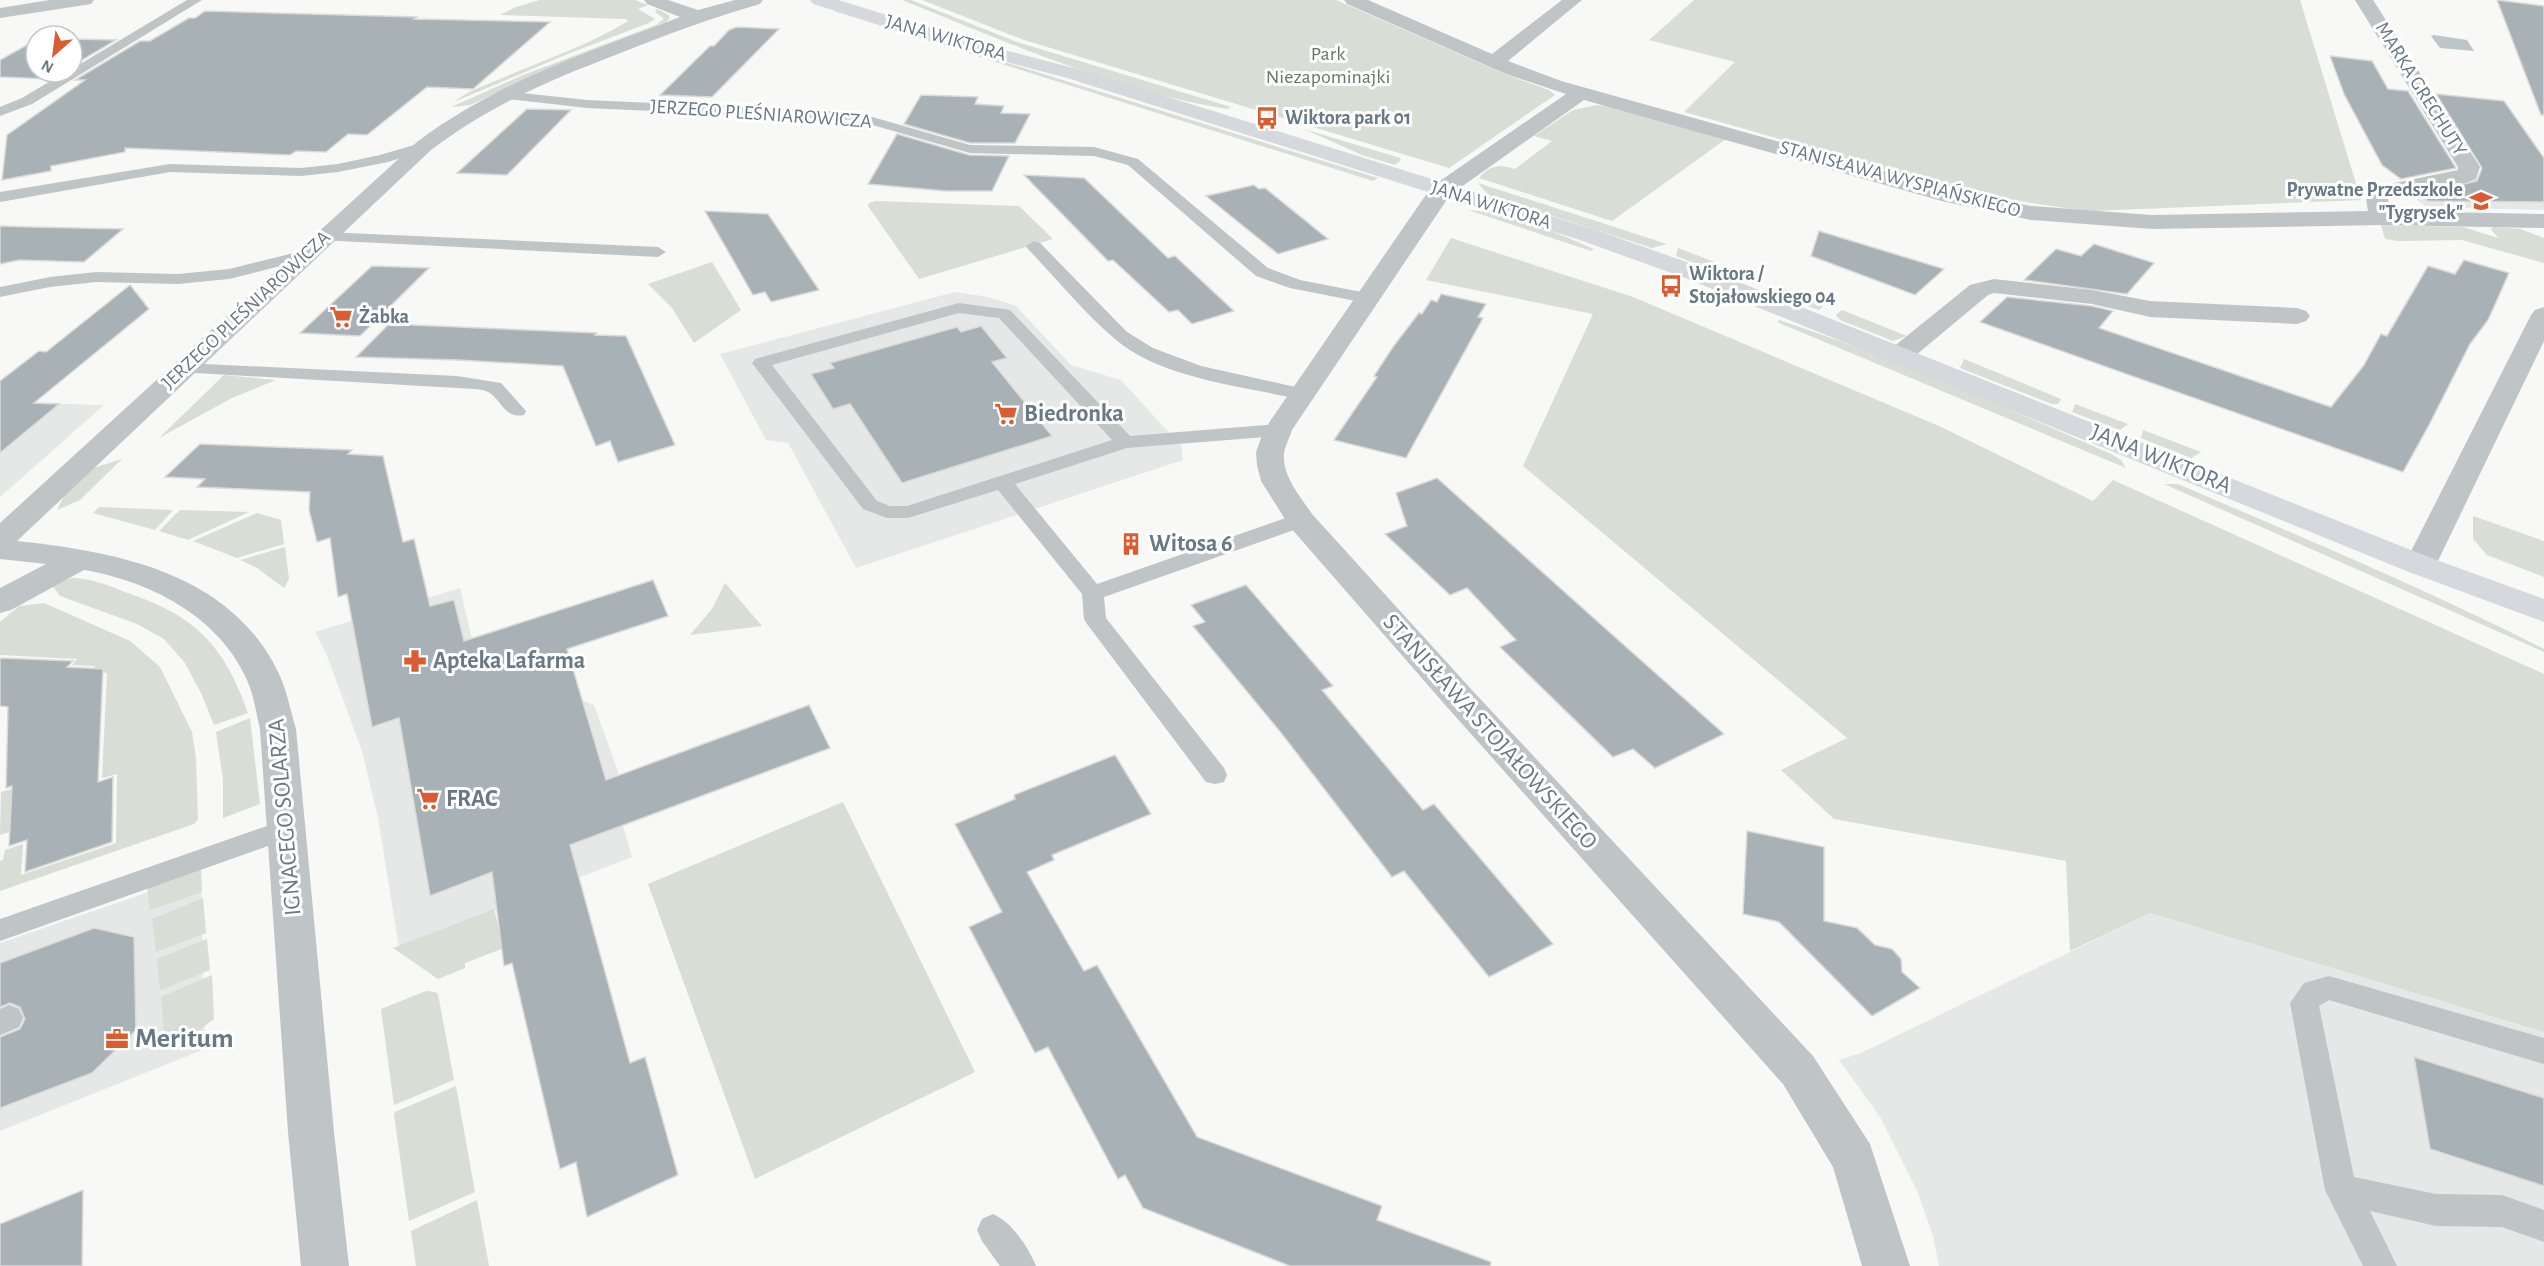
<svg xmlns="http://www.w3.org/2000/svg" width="2544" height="1266" font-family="'Alegreya Sans',sans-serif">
  <rect width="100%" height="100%" fill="#f8f8f6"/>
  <g fill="#e6e7e7">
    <polygon points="2483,178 2544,179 2544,210 2426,207 2410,194"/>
    <polygon points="955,292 988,297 1016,306 1071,365 1121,380 1181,446 1183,460 856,568 788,443 766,440 720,354"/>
    <polygon points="0,402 104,405 0,497"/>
    <polygon points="460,588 472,639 551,689 594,705 619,774 609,778 632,857 399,948 378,818 362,751 326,653 315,632"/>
    <polygon points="201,874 205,1049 0,1131 0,943"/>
    <polygon points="2150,913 2544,1032 2544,1266 1939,1266 1933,1236 1918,1193 1880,1117 1839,1060 1861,1053"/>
  </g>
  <g fill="#d8ddd5">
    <path d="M540,0H635L648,5L638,9L655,19L649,23L570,53L454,102C467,91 484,86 500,79C543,60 588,46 628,21L626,19L500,15L516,7Z"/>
    <path d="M902,0H911L1017,42L1231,107L1227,109C1115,91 1007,42 902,0Z"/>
    <polygon points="922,0 1336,0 1505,74 1549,90 1555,95 1449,168 1024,40"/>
    <path d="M1694,0H2300L2361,200L2091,211C1952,197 1818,148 1684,112L1735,62L1649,40Z"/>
    <polygon points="657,9 669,15 669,19 666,22 551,68 470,105 451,107 523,75 656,25 664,19 655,12"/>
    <polygon points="837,10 1378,178 1373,181 834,11"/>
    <path d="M1597,105L1610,107L1726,139L1612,221L1479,178C1490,165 1499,164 1515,169L1552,141L1534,136L1573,110Z"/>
    <polygon points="1304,129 1400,158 1401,160 1395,165 1362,155"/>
    <polygon points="1478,183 1667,244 1652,248 1488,195"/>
    <polygon points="876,201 1019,206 1053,239 919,279 868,206 869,203"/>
    <path d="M1468,210C1511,213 1555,232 1594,249L1591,251Z"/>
    <polygon points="2381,225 2463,227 2498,238 2491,229 2494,227 2520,229 2544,238 2544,263 2462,240 2398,241 2385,239"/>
    <polygon points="1451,238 1633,297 1939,426 2093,501 2113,480 2544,674 2544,1032 2150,913 2070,951 2066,861 1834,819 1781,770 1847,738 1523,466 1593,314 1426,280"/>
    <polygon points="1678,248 1717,263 1705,267 1676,256"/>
    <polygon points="712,262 741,310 694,343 672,308 648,284"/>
    <polygon points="1783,288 1825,304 1819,310 1780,296 1780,290"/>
    <polygon points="1842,310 1907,336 1893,341 1840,320 1836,315"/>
    <path d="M1779,320C1892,357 2002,406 2111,454L2121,460L2126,468L1777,322Z"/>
    <polygon points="1964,359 2061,399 2058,404 2052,404 1960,368"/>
    <polygon points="224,375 276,380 232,398 159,438"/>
    <polygon points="2075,404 2128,424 2120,430 2072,412"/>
    <polygon points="2143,430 2201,452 2191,458 2141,438"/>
    <polygon points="122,459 80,500 57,510 65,494 93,468"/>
    <path d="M2164,484H2178C2301,537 2424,588 2544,649V652Z"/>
    <polygon points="99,507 173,510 155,530 93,513"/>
    <polygon points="180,510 249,512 188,540 159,531"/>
    <polygon points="257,513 281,520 284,544 237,558 193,541"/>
    <polygon points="2473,516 2544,541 2544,577 2487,555 2473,539"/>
    <polygon points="285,547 289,579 284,588 257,568 240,560"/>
    <path d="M72,578C91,578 107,585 125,592C194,615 224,644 248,713L214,725L201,693L185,663L164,639L137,624L60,596L51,584Z"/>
    <polygon points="725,583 762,626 690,635 712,609"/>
    <polygon points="44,603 130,641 160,667 192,732 196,758 198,819 194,824 0,891 0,861 3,860 5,850 23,844 21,875 116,843 117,774 102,778 107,673 92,671 95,666 72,665 77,659 0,655 0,622 19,606"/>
    <polygon points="250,718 260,804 223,818 223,780 216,732"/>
    <polygon points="16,788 23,828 0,835 1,792"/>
    <polygon points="843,802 975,1072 755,1179 648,884"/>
    <polygon points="201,868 202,892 150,910 147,887"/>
    <polygon points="203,898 206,933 156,952 152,919"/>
    <polygon points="494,909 504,948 465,963 465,968 438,979 393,948"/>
    <polygon points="207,939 210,970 160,990 157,959"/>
    <polygon points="212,975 214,1019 195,1033 165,1045 161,997"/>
    <polygon points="426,991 435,992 438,994 454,1080 394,1105 381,1009"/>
    <polygon points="456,1086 475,1192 409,1221 394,1115 395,1112"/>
    <polygon points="477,1200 489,1266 416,1266 411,1231"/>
  </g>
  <polygon fill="#bbc5ca" points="2434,35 2467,40 2474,51 2440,48 2431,36"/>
  <g fill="#a8b1b6" stroke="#dadad8" stroke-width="1.5">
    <polygon points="2497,0 2544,6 2544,115 2541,115"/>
    <polygon points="205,11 417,17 414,19 550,22 473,89 427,87 367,135 348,134 326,152 296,151 290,155 125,148 125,152 51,166 51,171 2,180 7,135 85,80 75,80 140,41 150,41 189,18 195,18"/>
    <polygon points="737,27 779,29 712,97 660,95 710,46 714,46 729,30"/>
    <polygon points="72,39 116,40 72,66"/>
    <polygon points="27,45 36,45 36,72 62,72 50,79 0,77 0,60"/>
    <polygon points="2330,56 2372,61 2388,89 2408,91 2456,168 2401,179 2382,165 2344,94"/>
    <polygon points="2436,94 2504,101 2544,158 2544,202 2428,201 2419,194 2477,181 2482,168"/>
    <polygon points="921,95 978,97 975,104 1004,106 1001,113 1030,114 1015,143 970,143 904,124"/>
    <polygon points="527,109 571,110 507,175 457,173"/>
    <polygon points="897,134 969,155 1009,156 992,191 946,191 868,184"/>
    <polygon points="1024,175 1084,178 1168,258 1175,256 1234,311 1192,324 1178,310 1169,312 1113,260 1108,261"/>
    <polygon points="1254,185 1259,189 1265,188 1328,239 1278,254 1206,196"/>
    <polygon points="705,211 768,214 819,290 771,302 765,292 753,295"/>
    <polygon points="0,226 30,227 123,229 84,262 19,260 0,264"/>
    <polygon points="1819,231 1944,269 1915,295 1811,256"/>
    <polygon points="2094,244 2154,263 2127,294 2024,280 2056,249 2081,256"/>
    <polygon points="2464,260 2509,273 2488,320 2470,344 2429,425 2403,472 1980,322 2007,297 2092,306 2113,311 2099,328 2331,407 2364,365 2381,334 2387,336 2428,266 2455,274"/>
    <polygon points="372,266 429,268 360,336 300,333"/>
    <polygon points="130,285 149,309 34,403 59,404 0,453 0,381 39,351 46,352"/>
    <polygon points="1441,294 1486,304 1478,317 1483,318 1406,458 1334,440 1377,377 1374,376 1393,347 1419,313 1422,314 1431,300 1437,302"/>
    <polygon points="389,324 597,333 595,335 626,336 675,445 618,462 610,441 596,446 563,366 458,360 356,357"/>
    <polygon points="981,326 1007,358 992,362 1052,436 902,483 850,404 833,409 811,374 834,368 830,363 869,352 957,327 961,332"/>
    <polygon points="200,444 352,450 348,454 383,456 403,542 414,539 430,606 454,600 464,641 653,580 668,616 567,649 606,780 809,705 830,748 570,845 630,1063 645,1057 678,1175 587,1217 576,1162 560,1169 512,963 504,966 492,872 430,896 399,718 372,727 347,594 338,597 330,538 317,542 309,510 310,492 197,487 205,479 165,477"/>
    <polygon points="1437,478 1616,638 1724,734 1655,768 1633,749 1613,757 1500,647 1516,640 1467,588 1450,595 1385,534 1407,526 1396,493"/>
    <polygon points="1246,585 1333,686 1322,690 1423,810 1434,804 1553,944 1489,977 1404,871 1392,877 1282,734 1193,626 1205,622 1191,605"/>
    <polygon points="0,658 73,661 67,667 103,669 98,782 113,777 112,842 25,872 27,840 9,846 12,786 6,788 8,707 0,706"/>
    <polygon points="1115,755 1151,814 1052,855 1054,860 1027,872 1084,971 1097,965 1197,1137 1382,1206 1377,1220 1491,1262 1490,1266 1290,1266 1143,1208 1125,1175 1118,1179 1048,1047 1035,1053 969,927 1002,912 955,824 1015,799 1014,795"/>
    <polygon points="1747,831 1824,847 1824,921 1857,928 1875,945 1892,949 1901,959 1902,972 1920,988 1872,1016 1779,922 1743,914"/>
    <polygon points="94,928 134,937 136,1030 92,1073 0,1108 0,1037 20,1029 25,1019 20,1007 10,1003 0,1007 0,963"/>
    <polygon points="2414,1057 2544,1098 2544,1186 2430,1149"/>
    <polygon points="83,1190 82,1266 0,1266 0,1224"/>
  </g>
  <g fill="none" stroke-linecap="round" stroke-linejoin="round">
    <g fill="#bfc4c7" fill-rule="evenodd">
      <polygon points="187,0 202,0 32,104 0,116 0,107 22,98 66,72 72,72 72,69"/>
      <polygon points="503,91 587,100 855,112 970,145 1094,147 1138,159 1268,268 1300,280 1372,294 1374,298 1372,302 1366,303 1290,288 1256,276 1128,165 1094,156 970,153 855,120 587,108 498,98 496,95 498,92"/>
      <polygon points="424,142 429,143 431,146 429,149 388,162 338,172 301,176 170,172 0,202 0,192 170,164 301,168 338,164 380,155"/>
      <polygon points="325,232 658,247 666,252 658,257 319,240 317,237"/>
      <path d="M1034,241L1040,243L1127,332L1153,348L1201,366L1309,390L1311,394L1309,398L1302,400C1244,386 1161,379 1115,339C1084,313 1057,279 1028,249L1026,246Z"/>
      <polygon points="306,250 314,255 312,258 229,279 178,284 96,282 50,287 0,297 0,287 50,277 96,272 178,274 229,269"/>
      <path d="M959,303L1010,310L1130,436L1278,424L1285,426L1288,430L1285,434L1278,436L1127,448L1015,484L1097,584L1294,515L1301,514L1308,515L1311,520L1308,525L1104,597L1106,618L1224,768L1227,775L1224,782L1215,784L1206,782L1087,624L1084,619L1082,594L998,490L908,518H887L863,509L752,363L755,359ZM959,313L999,318L1112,440L907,506H890L877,501L772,365Z"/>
      <path d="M184,363L457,376L501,383L526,411L524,415C506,419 502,402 490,393C483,388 466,389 457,388L178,372L175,368L178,364Z"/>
      <polygon points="287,819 296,822 300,829 296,836 0,941 0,919"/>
      <polygon points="2329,976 2544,1038 2544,1064 2329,1000 2319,1006 2354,1177 2436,1194 2502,1195 2544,1210 2544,1242 2502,1227 2436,1226 2370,1211 2397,1266 2363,1266 2325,1190 2290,1003 2304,983"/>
      <polygon points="9,1005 19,1009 23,1018 19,1027 0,1035 0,1009"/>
      <path d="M993,1214C1012,1222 1028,1247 1036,1266H1000L982,1241L977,1230L982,1219Z"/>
    </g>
    <g fill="#bfc4c7" fill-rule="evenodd">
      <polygon points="50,0 94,0 91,4 85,5 0,18 0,8"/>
      <path d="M644,0H668L698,10L735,0H763L760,4C711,18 665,35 618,54C548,81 492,104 431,150L17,541C120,552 237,574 282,681C288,696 291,713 296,729L334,1132L349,1266H301L288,1132L260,729C256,713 254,695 247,680C219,616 149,581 84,570L11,610L0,613V588L46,564L0,559V523L417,142C498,81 587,53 680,17L647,4Z"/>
      <path d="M1344,0H1368L1492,54L1562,0H1582L1508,61L1561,81L1953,190L2031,206L2152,215L2368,211L2366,199L2375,187L2458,170V167L2355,0H2373L2480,167L2476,179L2465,183L2390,197L2388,200L2391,211L2544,214V228L2383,225L2152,229L2031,220L1942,201L1584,100L1450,195L1292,430C1290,437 1285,446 1284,453C1282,476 1300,496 1312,514L1471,689L1813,1056L1870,1144L1910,1266H1862L1833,1167L1783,1084L1447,707L1290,527L1261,481L1257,465L1256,452L1264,430L1423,199L1434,185L1566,94L1506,74L1347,4Z"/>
      <polygon points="1994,279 2092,290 2150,301 2297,308 2306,311 2310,316 2306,321 2297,324 2150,317 2092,304 1994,293 1988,295 1910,360 1901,362 1892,360 1888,354 1892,348 1970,285"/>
      <polygon points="2544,307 2544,341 2436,565 2431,572 2420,575 2409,572 2404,565 2531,315 2535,310"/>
    </g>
    <polygon fill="#d5d9dd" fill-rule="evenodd" points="810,0 838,0 986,45 1081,70 1596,230 1706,269 2431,558 2544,599 2544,622 2409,572 1688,279 1580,240 1067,78 972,53 813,4"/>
  </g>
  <defs>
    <g id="bus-bare" transform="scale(1.8)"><path d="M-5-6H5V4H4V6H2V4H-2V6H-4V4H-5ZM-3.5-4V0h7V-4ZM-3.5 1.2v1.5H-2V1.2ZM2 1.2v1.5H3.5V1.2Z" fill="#dc5c31" stroke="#fff" stroke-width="2.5" paint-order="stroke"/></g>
    <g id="school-bare" transform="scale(1.8)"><path d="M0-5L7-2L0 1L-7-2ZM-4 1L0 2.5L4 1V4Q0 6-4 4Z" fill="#dc5c31" stroke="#fff" stroke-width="2.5" paint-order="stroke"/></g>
    <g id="supermarket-bare" transform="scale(1.8)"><path d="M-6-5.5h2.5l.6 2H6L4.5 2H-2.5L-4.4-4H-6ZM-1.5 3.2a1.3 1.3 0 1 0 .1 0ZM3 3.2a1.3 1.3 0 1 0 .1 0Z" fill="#dc5c31" stroke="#fff" stroke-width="2.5" paint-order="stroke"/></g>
    <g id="building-bare" transform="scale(1.8)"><path d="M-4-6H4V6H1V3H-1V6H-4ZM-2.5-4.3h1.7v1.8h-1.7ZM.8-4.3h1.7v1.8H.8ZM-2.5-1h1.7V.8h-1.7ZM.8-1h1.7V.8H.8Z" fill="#dc5c31" stroke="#fff" stroke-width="2.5" paint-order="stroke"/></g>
    <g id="pharmacy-bare" transform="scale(1.8)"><path d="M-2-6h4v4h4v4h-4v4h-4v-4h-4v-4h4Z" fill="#dc5c31" stroke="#fff" stroke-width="2.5" paint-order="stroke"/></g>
    <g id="office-bare" transform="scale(1.8)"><path d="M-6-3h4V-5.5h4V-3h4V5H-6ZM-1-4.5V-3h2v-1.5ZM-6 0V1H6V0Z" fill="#dc5c31" stroke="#fff" stroke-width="2.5" paint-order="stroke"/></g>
  </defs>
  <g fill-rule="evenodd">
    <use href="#bus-bare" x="1267" y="118"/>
    <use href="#school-bare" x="2481" y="201"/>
    <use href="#bus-bare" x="1671" y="286"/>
    <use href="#supermarket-bare" x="341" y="317"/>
    <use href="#supermarket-bare" x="1006" y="414"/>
    <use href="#building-bare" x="1131" y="544"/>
    <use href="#pharmacy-bare" x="415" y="661"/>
    <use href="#supermarket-bare" x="428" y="799"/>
    <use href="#office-bare" x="117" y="1039"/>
  </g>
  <g text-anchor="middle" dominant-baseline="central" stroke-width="6" stroke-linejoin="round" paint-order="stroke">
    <g font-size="20" fill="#687885" stroke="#fff">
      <text transform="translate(946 38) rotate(16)">JANA WIKTORA</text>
      <text transform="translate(2421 89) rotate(58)">MARKA GRECHUTY</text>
      <text transform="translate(761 114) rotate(4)">JERZEGO PLEŚNIAROWICZA</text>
      <text transform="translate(1900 179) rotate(15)">STANISŁAWA WYSPIAŃSKIEGO</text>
      <text transform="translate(1491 205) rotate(17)">JANA WIKTORA</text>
      <text transform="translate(246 310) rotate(-43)">JERZEGO PLEŚNIAROWICZA</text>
    </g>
    <g font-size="20" fill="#667863" stroke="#fff">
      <text x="1328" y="54">Park<tspan x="1328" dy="23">Niezapominajki</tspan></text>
    </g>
    <g font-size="20" font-weight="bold" fill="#687885" stroke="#fff" text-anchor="start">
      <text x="1285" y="118">Wiktora park 01</text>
      <text x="2463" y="190" text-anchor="end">Prywatne Przedszkole<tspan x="2463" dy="23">"Tygrysek"</tspan></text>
      <text x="1689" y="274">Wiktora /<tspan x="1689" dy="23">Stojałowskiego 04</tspan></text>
      <text x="359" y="317">Żabka</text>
    </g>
    <g font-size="24" font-weight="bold" fill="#687885" stroke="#fff" text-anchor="start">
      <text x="1024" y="414">Biedronka</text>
      <text x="1149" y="544">Witosa 6</text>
      <text x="433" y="661">Apteka Lafarma</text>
      <text x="446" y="799">FRAC</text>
    </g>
    <g font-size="24" fill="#687885" stroke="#fff">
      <text transform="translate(2161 459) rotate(22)">JANA WIKTORA</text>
      <text transform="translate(1490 732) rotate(48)">STANISŁAWA STOJAŁOWSKIEGO</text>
      <text transform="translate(285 817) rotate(-95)">IGNACEGO SOLARZA</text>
    </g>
    <g font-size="28" font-weight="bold" fill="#687885" stroke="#fff" text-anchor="start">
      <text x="135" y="1039">Meritum</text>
    </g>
  </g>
  <g transform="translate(54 54) rotate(208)"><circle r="28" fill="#ffffff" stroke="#c3c9ce" stroke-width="1.5"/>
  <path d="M0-4.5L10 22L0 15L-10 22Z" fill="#dc5c31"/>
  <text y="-9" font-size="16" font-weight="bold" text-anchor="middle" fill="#687885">N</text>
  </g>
</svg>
